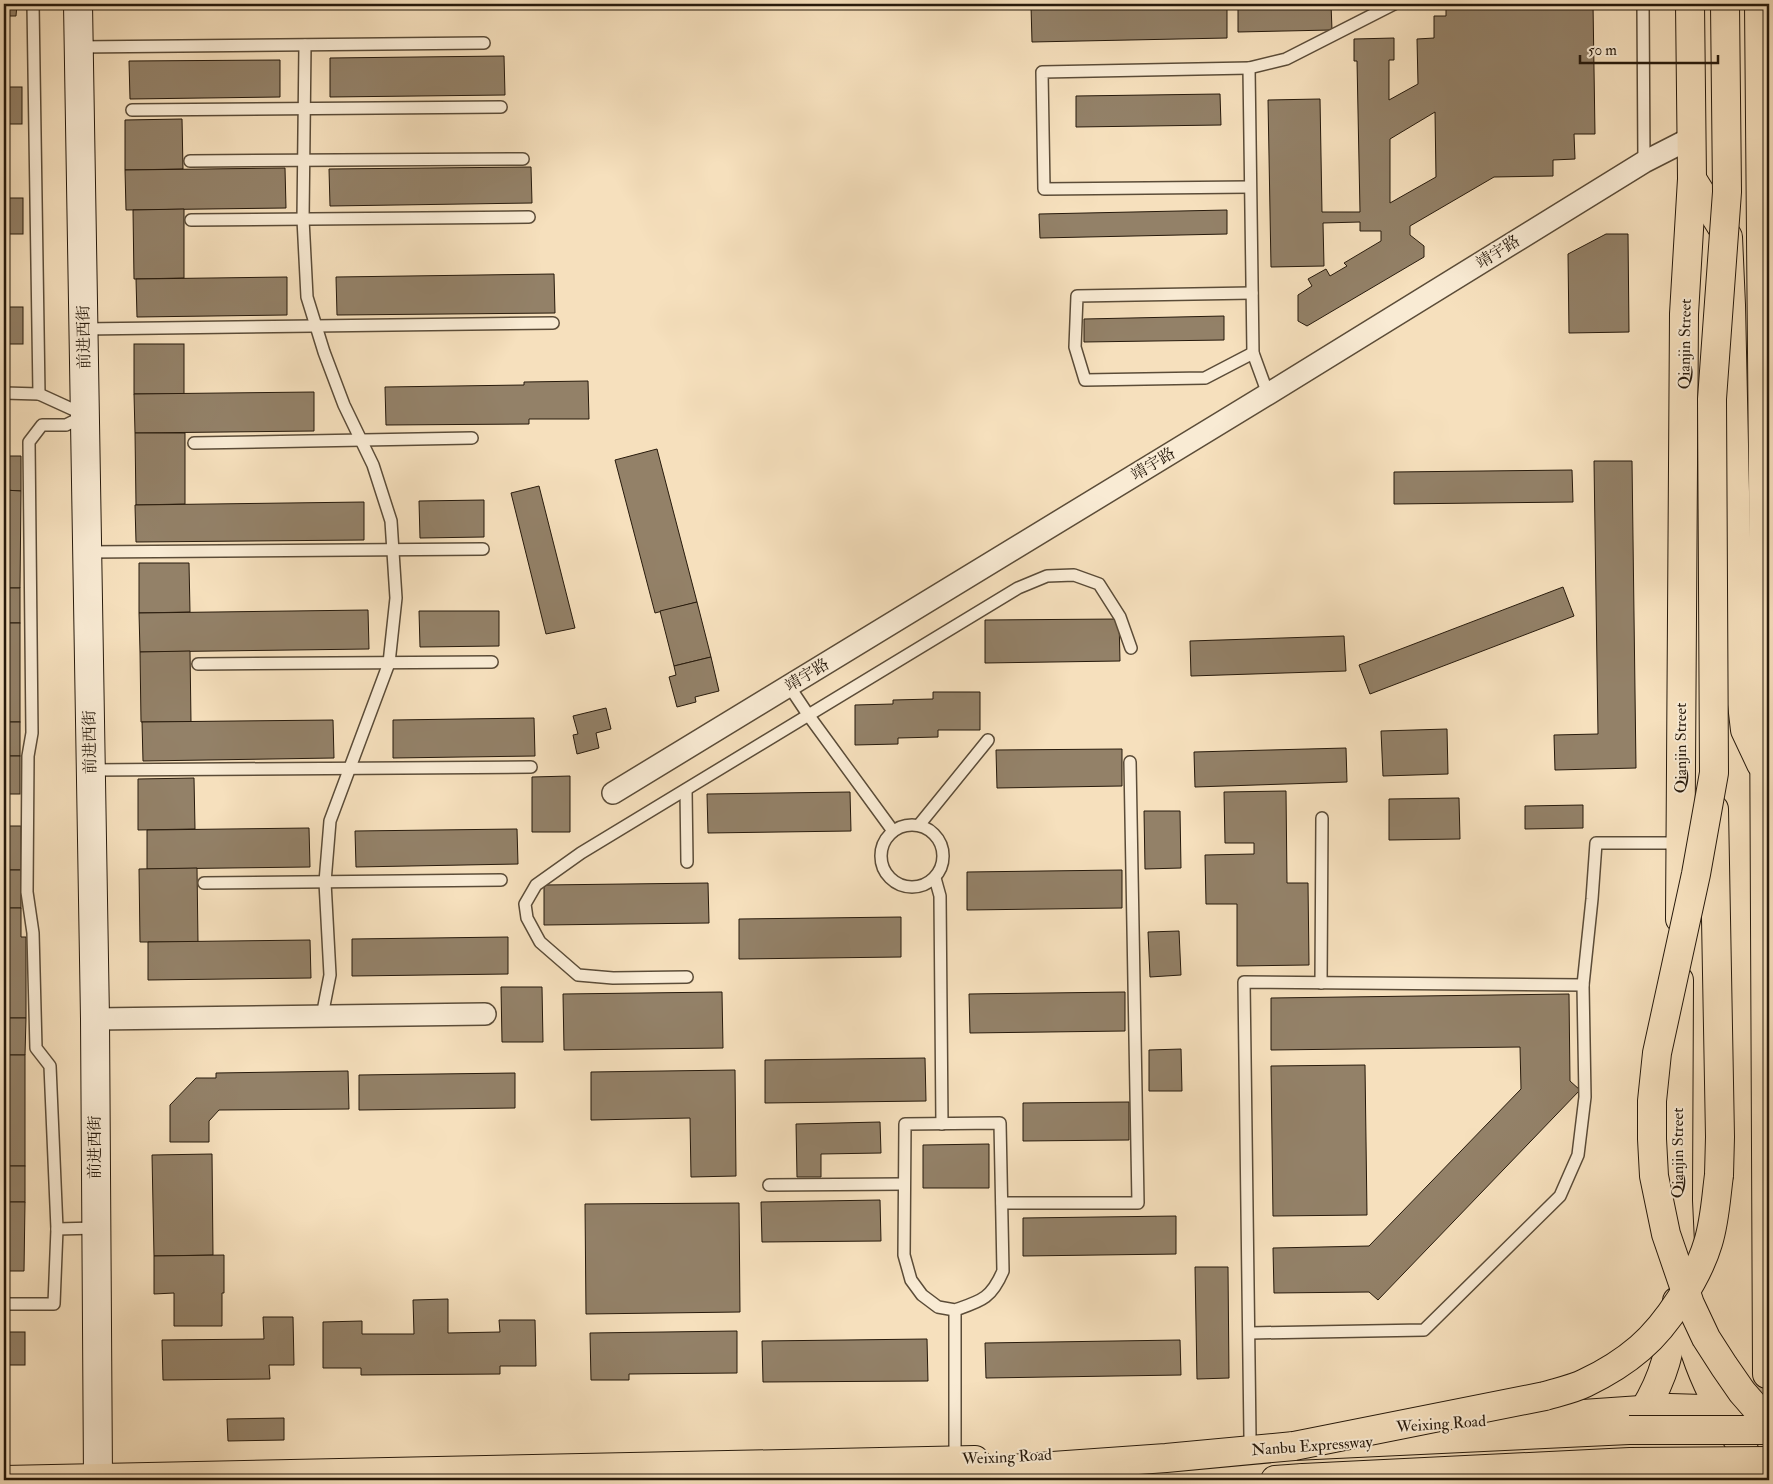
<svg xmlns="http://www.w3.org/2000/svg" width="1773" height="1484" font-family="'IM FELL Double Pica','Noto Serif SC',serif">
  <rect width="100%" height="100%" fill="#f6e0bd"/>
  <filter id="stains"><feTurbulence type="fractalNoise" baseFrequency=".004" numOctaves="4"/><feColorMatrix values="0 0 0 0 .2 0 0 0 0 .09 0 0 0 0 .02 0 0 0 .5 -.17"/></filter>
  <radialGradient id="worn" r=".72"><stop offset=".6" stop-color="#630" stop-opacity="0"/><stop offset="1" stop-color="#630" stop-opacity=".3"/></radialGradient>
  <g fill="#938168" stroke="#271a0c" fill-rule="evenodd">
    <polygon points="4,4 17,4 16,16 4,16"/>
    <polygon points="1062,4 1227,4 1227,38 1032,42 1031,6 1062,6"/>
    <polygon points="1238,4 1331,4 1332,30 1238,32"/>
    <path d="M1527,4H1593L1595,134H1574L1575,159L1553,160V176L1494,177L1410,226V235L1424,246V257L1307,326L1298,321V295L1312,286L1308,279L1326,269L1330,276L1347,266L1344,263L1381,241V231H1360V222L1323,223L1324,266L1271,267L1268,100L1320,99L1322,212H1360L1357,61H1354V39L1394,38V60H1389V100L1418,84L1417,39L1434,38V16H1446V5ZM1435,112L1436,177L1390,203V139Z"/>
    <polygon points="504,56 505,95 330,97 330,58"/>
    <polygon points="280,60 280,97 130,99 129,61"/>
    <rect x="4" y="87" width="18" height="37"/>
    <polygon points="1220,94 1221,125 1076,127 1076,96"/>
    <polygon points="182,119 183,169 125,170 125,120"/>
    <polygon points="531,167 532,203 330,206 329,169"/>
    <polygon points="285,168 286,208 126,210 125,170"/>
    <rect x="4" y="198" width="19" height="36"/>
    <polygon points="184,209 184,278 134,279 133,210"/>
    <polygon points="1227,210 1227,234 1040,238 1039,214"/>
    <polygon points="1606,234 1628,234 1629,332 1569,333 1568,254"/>
    <polygon points="554,274 555,313 337,315 336,277"/>
    <polygon points="287,277 287,315 137,317 136,279"/>
    <rect x="4" y="307" width="19" height="37"/>
    <polygon points="1224,316 1224,340 1084,342 1084,319"/>
    <rect x="134" y="344" width="50" height="50"/>
    <polygon points="588,381 589,419 529,419 529,424 386,425 385,387 524,385 524,382"/>
    <polygon points="314,392 314,431 135,433 134,394"/>
    <polygon points="135,433 185,433 185,504 136,505"/>
    <polygon points="657,449 697,602 655,613 615,460"/>
    <polygon points="4,456 21,456 21,491 4,490"/>
    <polygon points="1594,461 1632,461 1636,768 1555,770 1554,735 1598,734"/>
    <polygon points="1572,470 1573,502 1394,504 1394,472"/>
    <polygon points="539,486 575,628 546,634 511,493"/>
    <polygon points="4,490 21,491 20,588 4,588"/>
    <polygon points="484,500 484,537 420,538 419,501"/>
    <polygon points="364,502 364,540 136,542 135,505"/>
    <polygon points="139,563 189,563 190,612 139,613"/>
    <polygon points="1563,587 1574,616 1370,694 1359,665"/>
    <rect x="4" y="588" width="16" height="35"/>
    <polygon points="697,602 711,657 674,666 660,611"/>
    <polygon points="368,610 369,649 140,652 139,613"/>
    <polygon points="419,611 499,611 499,646 420,647"/>
    <polygon points="1119,619 1120,661 985,663 985,620"/>
    <rect x="4" y="623" width="16" height="99"/>
    <polygon points="1344,636 1346,671 1191,676 1190,641"/>
    <polygon points="190,651 191,722 141,722 140,652"/>
    <polygon points="711,657 719,691 695,697 696,702 677,707 669,677 676,675 674,666"/>
    <polygon points="933,692 980,692 980,730 938,730 938,737 898,738 898,744 855,745 855,705 893,704 893,700 933,699"/>
    <polygon points="606,708 611,729 596,733 599,748 577,754 573,735 578,734 573,716"/>
    <polygon points="534,718 535,756 393,758 393,720"/>
    <polygon points="333,720 334,758 143,761 142,722"/>
    <rect x="4" y="722" width="16" height="34"/>
    <polygon points="1447,729 1448,774 1383,776 1381,731"/>
    <polygon points="1346,748 1347,782 1195,787 1194,752"/>
    <polygon points="1122,749 1122,786 997,788 996,750"/>
    <rect x="4" y="756" width="16" height="38"/>
    <polygon points="570,776 570,832 532,832 532,777"/>
    <polygon points="194,778 195,829 138,830 138,779"/>
    <polygon points="1286,791 1287,883 1308,883 1309,965 1237,966 1237,904 1206,904 1205,855 1254,854 1254,843 1225,843 1224,792"/>
    <polygon points="850,792 851,831 708,833 707,794"/>
    <polygon points="1459,798 1460,839 1389,840 1389,799"/>
    <polygon points="1583,805 1583,828 1525,829 1525,806"/>
    <polygon points="1144,811 1180,811 1181,868 1145,869"/>
    <rect x="4" y="826" width="17" height="44"/>
    <polygon points="309,828 310,867 147,869 147,830"/>
    <polygon points="517,829 518,864 356,867 355,831"/>
    <polygon points="197,868 198,942 140,942 139,869"/>
    <rect x="4" y="870" width="17" height="38"/>
    <polygon points="1122,870 1122,908 967,910 967,872"/>
    <polygon points="708,883 709,923 544,925 544,885"/>
    <polygon points="4,908 21,908 21,937 26,937 26,1018 4,1018"/>
    <polygon points="901,917 901,957 739,959 739,919"/>
    <polygon points="1179,931 1181,975 1150,977 1148,932"/>
    <polygon points="508,937 508,974 352,976 352,939"/>
    <polygon points="310,940 311,978 148,980 148,942"/>
    <polygon points="501,987 542,987 543,1042 502,1042"/>
    <polygon points="722,992 723,1048 564,1050 563,994"/>
    <polygon points="1125,992 1125,1031 970,1033 969,994"/>
    <polygon points="1569,994 1570,1081 1580,1090 1378,1300 1369,1292 1274,1293 1273,1248 1369,1246 1521,1089 1520,1047 1271,1050 1271,998"/>
    <polygon points="4,1018 26,1018 25,1055 4,1055"/>
    <polygon points="1181,1049 1182,1091 1149,1091 1149,1050"/>
    <rect x="4" y="1055" width="21" height="111"/>
    <polygon points="925,1058 926,1101 765,1103 765,1060"/>
    <polygon points="1365,1065 1367,1215 1273,1216 1271,1066"/>
    <polygon points="735,1070 736,1176 691,1177 690,1118 591,1120 591,1072"/>
    <polygon points="348,1071 349,1109 219,1110 209,1121 209,1142 170,1142 170,1105 196,1078 216,1078 216,1073"/>
    <polygon points="515,1073 515,1108 359,1110 359,1075"/>
    <polygon points="1129,1102 1129,1140 1023,1141 1023,1103"/>
    <polygon points="880,1122 881,1153 821,1154 821,1177 797,1177 796,1124"/>
    <polygon points="989,1144 989,1188 923,1188 923,1145"/>
    <polygon points="212,1154 213,1255 154,1256 152,1155"/>
    <rect x="4" y="1166" width="21" height="36"/>
    <polygon points="880,1200 881,1241 762,1242 761,1202"/>
    <polygon points="4,1202 25,1202 24,1271 4,1271"/>
    <polygon points="739,1203 740,1312 586,1314 585,1204"/>
    <polygon points="1176,1216 1176,1254 1023,1256 1023,1218"/>
    <polygon points="224,1255 224,1293 222,1293 222,1326 174,1326 174,1293 154,1294 154,1256"/>
    <polygon points="1195,1267 1228,1267 1229,1378 1197,1379"/>
    <polygon points="448,1299 448,1333 500,1332 499,1320 535,1320 536,1366 500,1366 500,1374 361,1375 361,1368 323,1368 323,1322 362,1321 362,1334 414,1334 413,1300"/>
    <polygon points="263,1317 293,1317 294,1365 269,1365 270,1379 163,1380 162,1340 264,1339"/>
    <polygon points="737,1331 737,1373 629,1374 629,1380 591,1380 590,1333"/>
    <rect x="4" y="1332" width="21" height="33"/>
    <polygon points="927,1339 928,1381 763,1382 762,1341"/>
    <polygon points="1180,1340 1181,1375 986,1378 985,1343"/>
    <polygon points="284,1418 284,1440 228,1441 227,1419"/>
  </g>
  <g fill="none" stroke-linecap="round" stroke-linejoin="round">
    <polyline stroke="#cdb89a" stroke-width="28" stroke-dasharray="28 14" stroke-linecap="butt" points="1767,1374 1769,1480"/>
    <g stroke="#5b4c38" stroke-width="14">
      <g id="lane">
        <polyline points="33,4 39,394"/>
        <polyline points="1643,4 1644,162"/>
        <polyline points="305,45 303,219 307,297 324,352 344,405 373,465 391,521 396,598 389,663 330,821 325,882 330,975 322,1016"/>
        <polyline points="79,47 484,43"/>
        <polyline points="1249,68 1042,72 1044,189 1250,187"/>
        <polyline points="132,110 501,107"/>
        <polyline points="190,161 523,159"/>
        <polyline points="191,220 529,217"/>
        <polyline points="1252,293 1077,296 1075,347 1085,380 1205,378 1253,353"/>
        <polyline points="84,329 553,323"/>
        <polyline points="4,393 39,394 85,415"/>
        <polyline points="1268,394 1253,353 1249,68 1286,59 1394,4"/>
        <polyline points="194,443 472,438"/>
        <polyline points="88,552 483,549"/>
        <polyline points="198,664 492,662"/>
        <polyline points="789,686 809,716 893,831"/>
        <polyline points="91,770 531,767"/>
        <polyline points="686,790 687,862"/>
        <circle cx="912" cy="856" r="31"/>
        <polyline points="919,825 988,740"/>
        <polyline points="935,878 940,896 942,1124"/>
        <polyline points="204,883 501,880"/>
        <polyline points="687,977 613,978 578,975 540,942 527,918 525,904 536,885 581,853 1018,588 1047,576 1074,575 1099,584 1120,617 1131,648"/>
        <polyline points="1321,983 1322,818"/>
        <polyline points="769,1185 904,1184"/>
        <polyline points="1002,1203 1138,1203 1130,762"/>
        <polyline points="57,1229 96,1228"/>
        <polyline points="4,1304 54,1304 57,1229 50,1066 36,1048 33,933 27,892 28,756 32,733 29,442 42,425 66,425 84,416"/>
        <path d="M955,1310L938,1307L922,1295L911,1280L904,1255L905,1124L1000,1123L1003,1271C991,1299 981,1301 955,1310V1460"/>
        <polyline points="1250,1333 1424,1330 1560,1196 1578,1155 1585,1097 1583,985 1592,899 1596,843 1680,843"/>
        <polyline points="1250,1437 1244,982 1583,985"/>
      </g>
    </g>
    <g stroke="#5b4c38" stroke-width="24">
      <g id="street">
        <polyline points="613,793 1268,394 1644,162 1693,137"/>
        <polyline points="95,1019 485,1014"/>
      </g>
    </g>
    <g stroke="#271a0c" stroke-width="30">
      <polyline id="secondary" points="78,4 95,1019 98,1480"/>
    </g>
    <g stroke="#271a0c" stroke-width="30">
      <g id="primary">
        <polyline points="1680,919 1684,314 1692,179 1690,4"/>
        <polyline points="1679,980 1678,1201 1681,1264"/>
        <path d="M1685,1305C1691,1368 1728,1423 1759,1476"/>
        <path d="M1644,1410C1668,1371 1670,1345 1677,1301"/>
        <polyline points="1454,1423 1670,1408 1769,1411"/>
        <polyline points="4,1480 975,1460"/>
        <polyline points="1580,1480 1674,1476 1769,1476"/>
      </g>
    </g>
    <g stroke="#271a0c" stroke-width="30">
      <g id="highway">
        <polyline points="1759,4 1763,468 1767,1374"/>
        <polyline points="1692,179 1728,237 1731,305 1739,678 1745,730 1761,764"/>
        <polyline points="1714,809 1720,1137 1719,1175"/>
        <polyline points="856,1480 1166,1458 1294,1446 1629,1430"/>
        <polyline points="1275,1480 1303,1478"/>
      </g>
    </g>
    <use href="#lane" stroke="#f9ebd4" stroke-width="11"/>
    <use href="#street" stroke="#f9ebd4" stroke-width="21"/>
    <use href="#secondary" stroke="#f9ebd4" stroke-width="28"/>
    <use href="#primary" stroke="#f6e0bd" stroke-width="28"/>
    <use href="#highway" stroke="#f6e0bd" stroke-width="28"/>
    <g stroke="#271a0c" stroke-width="30" stroke-linecap="butt">
      <g id="highway-bridge">
        <polyline points="1725,4 1727,192 1712,399 1714,773 1696,874 1657,1053 1652,1101 1652,1139 1654,1176 1666,1234 1690,1304 1706,1338 1724,1366 1742,1392 1769,1423"/>
        <polyline points="1629,1430 1769,1430"/>
        <path d="M1294,1446L1545,1396C1558,1392 1573,1389 1585,1383C1604,1374 1625,1361 1640,1348C1667,1325 1698,1277 1708,1243C1715,1221 1716,1197 1719,1175"/>
        <polyline points="1303,1478 1630,1462 1769,1461"/>
      </g>
    </g>
    <use href="#highway-bridge" stroke="#f6e0bd" stroke-width="28"/>
  </g>
  <g text-anchor="middle" dominant-baseline="central" stroke-width="4" stroke-linejoin="round" paint-order="stroke">
    <g font-size="16" fill="#271a0c" stroke="#f9ebd4">
      <text transform="translate(1498 252) rotate(-32)">靖宇路</text>
      <text transform="translate(84 337) rotate(-91)">前进西街</text>
      <text transform="translate(1685 344) rotate(-89)">Qianjin Street</text>
      <text transform="translate(1153 464) rotate(-31)">靖宇路</text>
      <text transform="translate(807 675) rotate(-31)">靖宇路</text>
      <text transform="translate(90 742) rotate(-91)">前进西街</text>
      <text transform="translate(1681 748) rotate(-90)">Qianjin Street</text>
      <text transform="translate(95 1147) rotate(-90)">前进西街</text>
      <text transform="translate(1678 1153) rotate(-90)">Qianjin Street</text>
      <text transform="translate(1441 1424) rotate(-4)">Weixing Road</text>
      <text transform="translate(1312 1446) rotate(-4)">Nanbu Expressway</text>
      <text transform="translate(1007 1457) rotate(-3)">Weixing Road</text>
    </g>
  </g>
  <rect width="1773" height="1484" fill="none" stroke="#f6e0bd" stroke-width="20"/>
  <rect x="5" y="5" width="1763" height="1474" fill="none" stroke="#271a0c" stroke-width="2.5"/>
  <rect x="10" y="10" width="1753" height="1464" fill="none" stroke="#271a0c"/>
  <path d="M1580 55v8h138v-8" fill="none" stroke="#271a0c" stroke-width="2.5"/>
  <text x="1588" y="55" font-size="15" fill="#271a0c" stroke="#f9ebd4" stroke-width="4" paint-order="stroke">50 m</text>
  <rect width="100%" height="100%" filter="url(#stains)"/>
  <rect width="100%" height="100%" fill="url(#worn)"/>
</svg>
